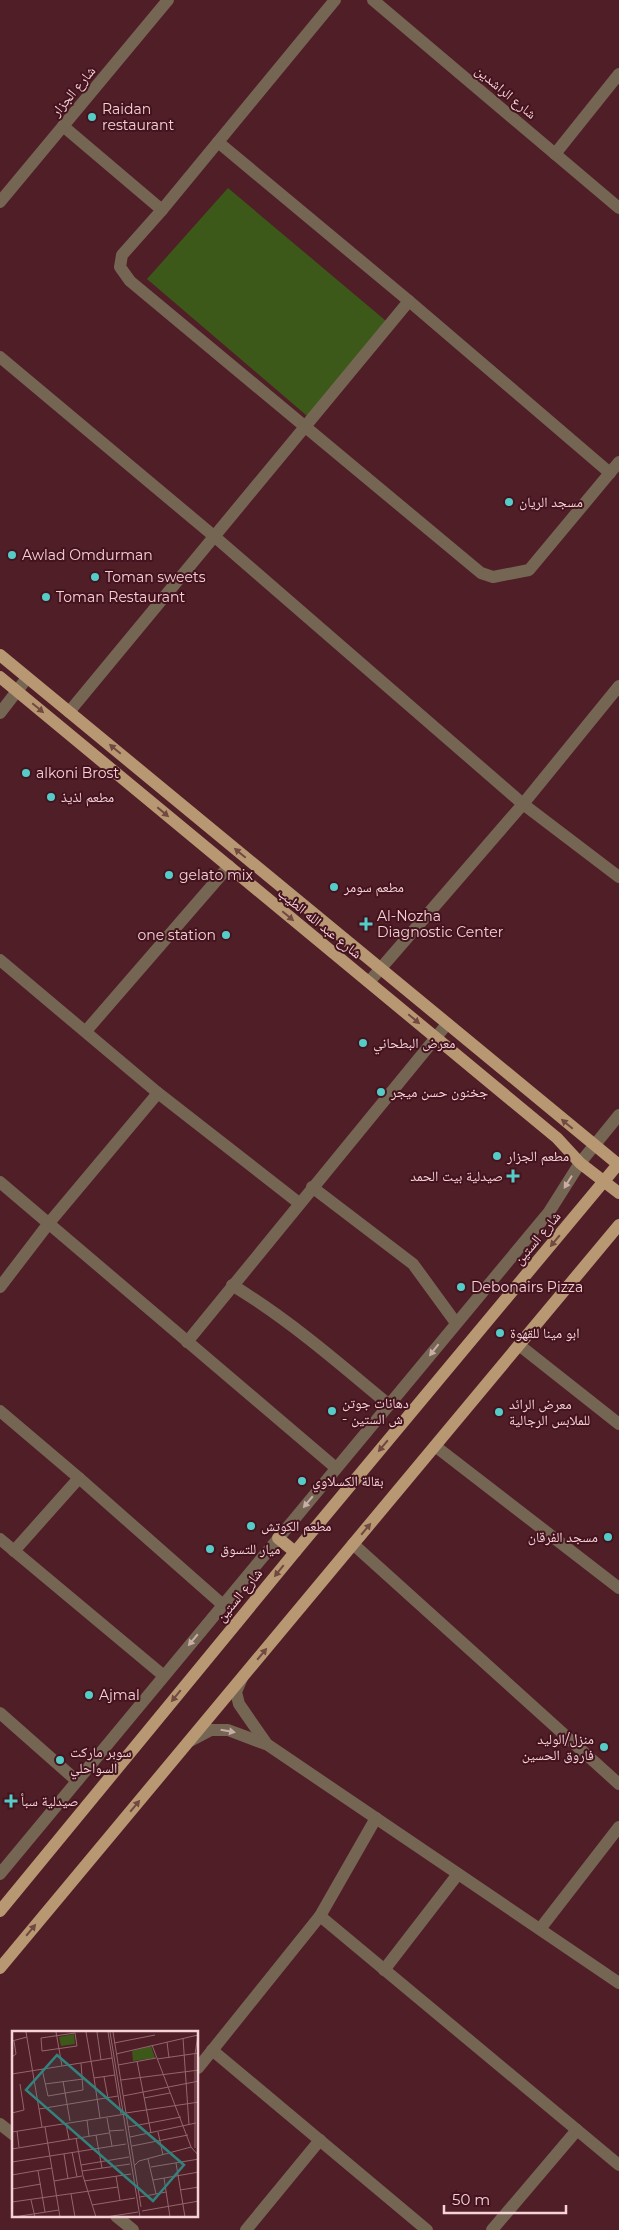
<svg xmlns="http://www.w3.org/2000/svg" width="619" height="2230" font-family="Montserrat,'Noto Naskh Arabic',sans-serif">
  <rect width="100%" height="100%" fill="#501e27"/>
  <polygon fill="#3c591a" points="228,188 392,326 313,421 147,279"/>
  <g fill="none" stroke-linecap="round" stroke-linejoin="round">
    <g stroke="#756553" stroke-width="12">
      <polyline points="335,0 162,210 122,255 120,267 130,281 481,573 493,577 529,570 619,462"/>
      <polyline points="373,0 619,208"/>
      <polyline points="63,126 162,210"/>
      <polyline points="218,142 409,301 610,473"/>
      <polyline points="555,154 619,74"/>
      <polyline points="0,202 168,0"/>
      <polyline points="0,357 215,537 523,804 619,877"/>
      <polyline points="69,712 409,301"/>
      <polyline points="0,713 27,678"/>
      <polyline points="0,960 158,1093 299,1203"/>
      <polyline points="369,982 523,804 619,686"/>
      <polyline points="86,1031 229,866"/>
      <polyline points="0,1182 336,1468"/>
      <polyline points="312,1187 413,1264 456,1323"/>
      <path d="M232,1285C288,1319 338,1362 389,1405"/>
      <polyline points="0,1287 49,1223 158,1093"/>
      <polyline points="187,1342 447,1024"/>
      <polyline points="519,1345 619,1424"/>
      <polyline points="0,1411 79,1478 223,1605"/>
      <polyline points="435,1446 619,1588"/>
      <polyline points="0,1539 164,1676"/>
      <polyline points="353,1544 619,1784"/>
      <polyline points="14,1551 79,1478"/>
      <polyline points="242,1678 236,1692 239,1704 266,1743"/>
      <polyline points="0,1713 77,1781"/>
      <polyline points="190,1741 211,1730 228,1730 268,1745 619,1983"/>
      <polyline points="0,1874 549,1212 580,1163 619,1115"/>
      <polyline points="320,1916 619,2165"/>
      <polyline points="540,1929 619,1827"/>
      <polyline points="384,1970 458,1874"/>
      <polyline points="212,2050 427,2230"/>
      <polyline points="198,2068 320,1916 376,1818"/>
      <polyline points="0,2124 14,2135"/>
      <polyline points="116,2216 133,2230"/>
      <polyline points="246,2230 320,2140"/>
      <polyline points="492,2230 577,2130"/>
    </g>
    <g stroke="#b89872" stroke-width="12">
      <polyline points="0,655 619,1165"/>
      <polyline points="0,677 557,1138 580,1163 619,1193"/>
      <polyline points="278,1538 295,1552"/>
      <polyline points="0,1911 295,1552 619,1163"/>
      <polyline points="0,1968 619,1225"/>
    </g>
  </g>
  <defs><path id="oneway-solid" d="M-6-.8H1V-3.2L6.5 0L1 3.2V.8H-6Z" transform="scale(1.25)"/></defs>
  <g fill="#724840">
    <use href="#oneway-solid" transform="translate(38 708) rotate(40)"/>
    <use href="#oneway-solid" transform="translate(115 749) rotate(-140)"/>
    <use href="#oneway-solid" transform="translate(163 812) rotate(40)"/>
    <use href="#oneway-solid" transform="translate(240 853) rotate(-140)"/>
    <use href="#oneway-solid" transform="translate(288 916) rotate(40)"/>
    <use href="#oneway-solid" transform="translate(414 1019) rotate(40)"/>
    <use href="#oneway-solid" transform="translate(567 1124) rotate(-140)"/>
    <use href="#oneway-solid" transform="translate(555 1241) rotate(130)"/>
    <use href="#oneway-solid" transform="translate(383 1446) rotate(130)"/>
    <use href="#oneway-solid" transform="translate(366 1529) rotate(-50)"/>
    <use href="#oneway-solid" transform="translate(279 1571) rotate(129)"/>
    <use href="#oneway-solid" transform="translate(262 1654) rotate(-50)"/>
    <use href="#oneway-solid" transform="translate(176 1696) rotate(129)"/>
    <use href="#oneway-solid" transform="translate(135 1806) rotate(-50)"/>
    <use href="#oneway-solid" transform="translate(31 1930) rotate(-50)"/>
  </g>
  <g fill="#c8aca8">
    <use href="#oneway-solid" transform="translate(568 1182) rotate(122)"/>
    <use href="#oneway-solid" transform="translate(434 1350) rotate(128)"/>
    <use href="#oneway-solid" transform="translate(308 1502) rotate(130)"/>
    <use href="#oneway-solid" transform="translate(193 1640) rotate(130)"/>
    <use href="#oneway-solid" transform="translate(228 1731) rotate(10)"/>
  </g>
  <g fill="#54cdc8" stroke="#44131e" stroke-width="2">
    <circle cx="92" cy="117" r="5"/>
    <circle cx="509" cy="502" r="5"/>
    <circle cx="12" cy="555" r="5"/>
    <circle cx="95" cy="577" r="5"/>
    <circle cx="46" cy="597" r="5"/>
    <circle cx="26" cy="773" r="5"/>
    <circle cx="51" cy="797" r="5"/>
    <circle cx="169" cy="875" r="5"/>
    <circle cx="334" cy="887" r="5"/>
    <path d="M363.5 916.5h5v5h5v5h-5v5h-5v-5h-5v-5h5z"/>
    <circle cx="226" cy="935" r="5"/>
    <circle cx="363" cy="1043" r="5"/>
    <circle cx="381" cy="1092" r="5"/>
    <circle cx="497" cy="1156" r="5"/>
    <path d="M510.5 1168.5h5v5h5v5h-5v5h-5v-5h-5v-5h5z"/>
    <circle cx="461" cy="1287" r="5"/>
    <circle cx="500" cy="1333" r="5"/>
    <circle cx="332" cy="1411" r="5"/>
    <circle cx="499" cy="1412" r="5"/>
    <circle cx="302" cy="1481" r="5"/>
    <circle cx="251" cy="1526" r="5"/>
    <circle cx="608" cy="1537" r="5"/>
    <circle cx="210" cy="1549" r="5"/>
    <circle cx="89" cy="1695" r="5"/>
    <circle cx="604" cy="1747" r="5"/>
    <circle cx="60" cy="1760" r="5"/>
    <path d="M8.5 1793.5h5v5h5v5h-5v5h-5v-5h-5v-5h5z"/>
  </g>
  <g text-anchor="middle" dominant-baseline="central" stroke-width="4" stroke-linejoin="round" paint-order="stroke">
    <g font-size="14" fill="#f4d2d6" stroke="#44131e">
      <text transform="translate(73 91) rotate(-50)">شارع الجزار</text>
      <text transform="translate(506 92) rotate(40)">شارع الراشدين</text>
      <text transform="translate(320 923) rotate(39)">شارع عبد الله الطيب</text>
      <text transform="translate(537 1238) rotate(-50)">شارع الستين</text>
      <text transform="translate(239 1595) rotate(-51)">شارع الستين</text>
    </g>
    <g font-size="14" fill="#f4d2d6" stroke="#44131e" text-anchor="start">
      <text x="102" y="109">Raidan<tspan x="102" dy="16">restaurant</tspan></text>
      <text x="519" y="502">مسجد الريان</text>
      <text x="22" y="555">Awlad Omdurman</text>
      <text x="105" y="577">Toman sweets</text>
      <text x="56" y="597">Toman Restaurant</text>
      <text x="36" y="773">alkoni Brost</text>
      <text x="61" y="797">مطعم لذيذ</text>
      <text x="179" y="875">gelato mix</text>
      <text x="344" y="887">مطعم سومر</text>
      <text x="377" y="916">Al-Nozha<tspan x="377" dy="16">Diagnostic Center</tspan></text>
      <text x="216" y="935" text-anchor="end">one station</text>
      <text x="373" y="1043">معرض البطحاني</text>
      <text x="391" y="1092">جخنون حسن ميجر</text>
      <text x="507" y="1156">مطعم الجزار</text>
      <text x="503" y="1176" text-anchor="end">صيدلية بيت الحمد</text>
      <text x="471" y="1287">Debonairs Pizza</text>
      <text x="510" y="1333">ابو مينا للقهوة</text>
      <text x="342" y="1403">دهانات جوتن<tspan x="342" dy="16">- ش الستين</tspan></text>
      <text x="509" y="1404">معرض الرائد<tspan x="509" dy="16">للملابس الرجالية</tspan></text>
      <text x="312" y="1481">بقالة الكسلاوي</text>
      <text x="261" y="1526">مطعم الكوتش</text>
      <text x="598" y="1537" text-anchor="end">مسجد الفرقان</text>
      <text x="220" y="1549">ميار للتسوق</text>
      <text x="99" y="1695">Ajmal</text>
      <text x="594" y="1739" text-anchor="end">منزل/الوليد<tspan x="594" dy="16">فاروق الحسين</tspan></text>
      <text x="70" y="1752">سوبر ماركت<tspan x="70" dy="16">السواحلي</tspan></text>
      <text x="21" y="1801">صيدلية سبأ</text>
    </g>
  </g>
  <g transform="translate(12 2031)">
    <rect width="186" height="186" fill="#501e27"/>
    <path d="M62,3L63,13L49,15L47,6ZM139,15L143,27L121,30L120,20Z" fill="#3c591a"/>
    <path fill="none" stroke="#92666d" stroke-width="1" d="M14,1L30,96M44,1L50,35M74,1L82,47M85,1L89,29M96,1L109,83M98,1L128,186M101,1L129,176M63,2L65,15L30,20L29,7ZM171,7L177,94M0,10L15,6M155,11L157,27M102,12L143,4M140,14L179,116M104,23L186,4M0,26L4,23L2,10M145,28L187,22M125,30L139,102M106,34L144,27M30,38L36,65L71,59L69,32M0,43L100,27M92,46L96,67M109,49L187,39M51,50L58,90M33,53L71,48M111,65L187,50M132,67L158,62M27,78L106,65M0,82L12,79L8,53M114,82L187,71M88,87L82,47L103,44M95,87L100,115M75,89L77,105M54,93L57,108M33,96L48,186M116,96L169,86M5,100L7,116M97,100L112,99M0,101L114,83M146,101L151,124M84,104L90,137M118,106L184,92M64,107L71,145L84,186M120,115L176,104M183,117V23L186,4M0,118L97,102M60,121L65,146M52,123L56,148M136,128L144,163M0,131L114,113M164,132L173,186M69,134L117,126M123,134L127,130L179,116L187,125M139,136L187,128M26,140L33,181M70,140L118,133M0,144L40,137M104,145L108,169M152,147L158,186M141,149L187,141M42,150L70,145M72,150L119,143M0,158L29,153M168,159L187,156M59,163L63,186M128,166L154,161M19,169L23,186M0,171L106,156M80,174L123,167M130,180L187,170M2,186L47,179M94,186L126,181"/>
    <path fill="#31847e" fill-opacity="0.15" stroke="#31847e" stroke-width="2.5" d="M45,24L172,134L141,170L14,59Z"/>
    <rect width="186" height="186" fill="none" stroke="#f4d2d6" stroke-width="2.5"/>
  </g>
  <path d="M444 2205v8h122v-8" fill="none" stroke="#f4d2d6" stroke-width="2.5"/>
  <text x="452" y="2205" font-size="15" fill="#f4d2d6" stroke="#44131e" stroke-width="4" paint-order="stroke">50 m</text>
</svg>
